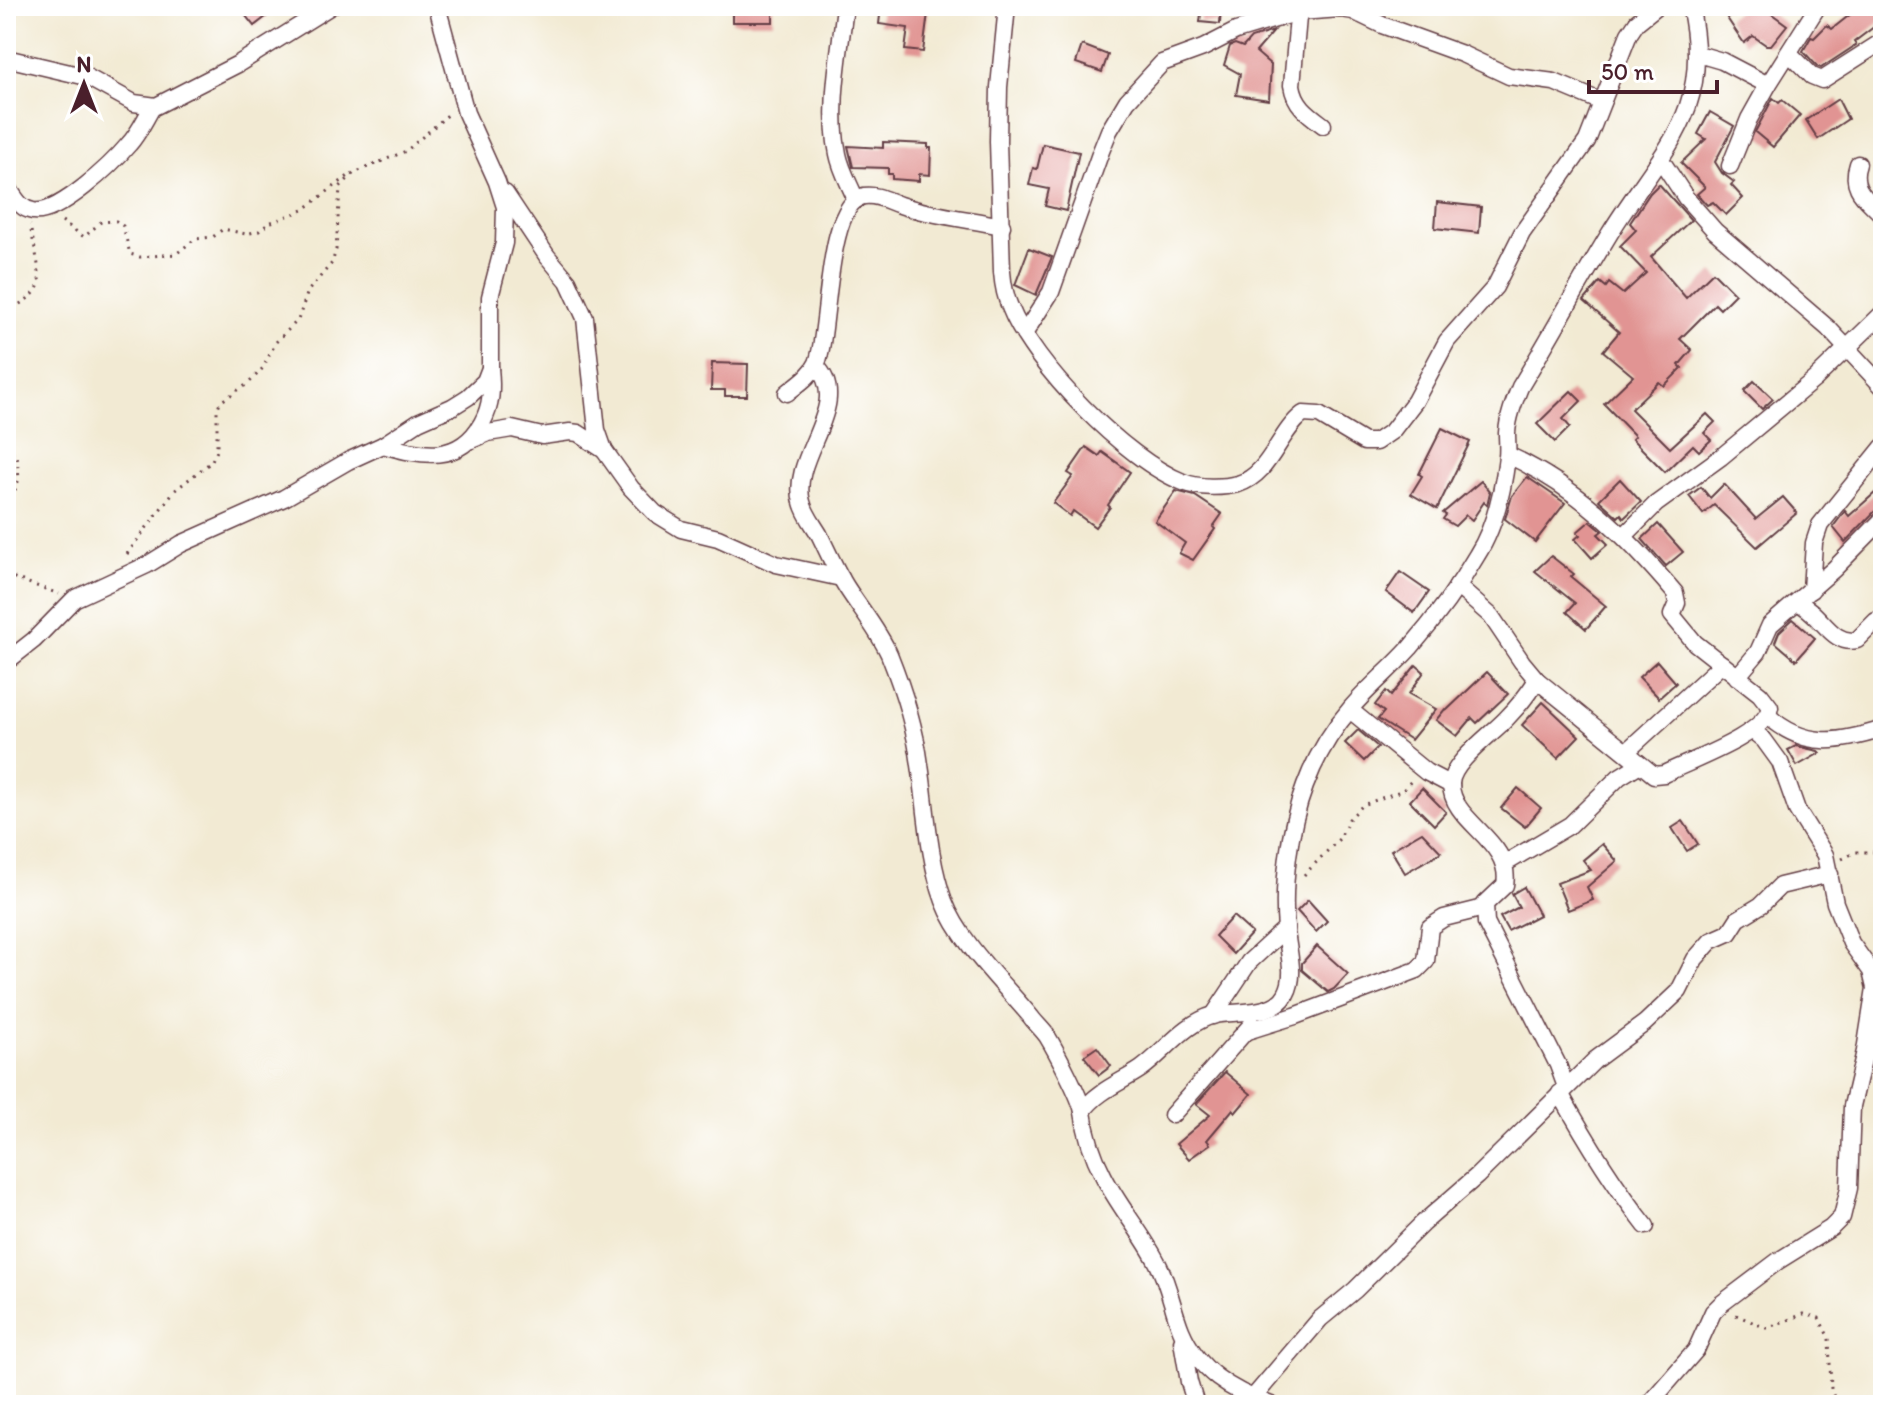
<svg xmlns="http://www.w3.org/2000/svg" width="1889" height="1411" font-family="Itim,sans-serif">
  <rect width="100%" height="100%" fill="#fff"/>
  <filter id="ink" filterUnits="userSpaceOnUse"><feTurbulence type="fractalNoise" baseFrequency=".0125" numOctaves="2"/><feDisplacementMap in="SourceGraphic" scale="16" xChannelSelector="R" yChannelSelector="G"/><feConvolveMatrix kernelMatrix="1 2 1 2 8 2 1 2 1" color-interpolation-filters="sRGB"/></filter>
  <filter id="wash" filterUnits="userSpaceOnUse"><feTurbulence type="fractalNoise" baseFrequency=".006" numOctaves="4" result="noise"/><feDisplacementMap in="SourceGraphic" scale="32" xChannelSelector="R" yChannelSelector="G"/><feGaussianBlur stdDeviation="1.8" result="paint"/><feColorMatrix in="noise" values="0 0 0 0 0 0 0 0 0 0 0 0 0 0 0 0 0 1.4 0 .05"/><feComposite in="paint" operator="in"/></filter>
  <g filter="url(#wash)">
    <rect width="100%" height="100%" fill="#f2ead3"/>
    <g id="blocks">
      <g fill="#e19493">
        <polygon points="238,6 280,6 254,26"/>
        <rect x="732" y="6" width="41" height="16"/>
        <polygon points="1202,6 1221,6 1220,24 1200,22"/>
        <polygon points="1747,6 1761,6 1787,25 1771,45 1766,45 1753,36 1744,43 1735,30 1727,18"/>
        <polygon points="1861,6 1873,6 1883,20 1854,42 1856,45 1821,68 1818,67 1803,51 1811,37 1814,38 1827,25 1832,29"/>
        <polygon points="881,7 928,13 923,52 905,50 908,28 879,24"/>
        <polygon points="1274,31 1256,52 1271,65 1269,100 1236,95 1240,74 1224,65 1230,46 1235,44 1243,47 1251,38"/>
        <polygon points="1082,45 1108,55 1102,72 1076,63"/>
        <polygon points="1773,98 1779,103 1782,100 1800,115 1773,147 1755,132"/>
        <polygon points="1838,99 1848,119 1818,139 1806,120"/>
        <polygon points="1710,112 1734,126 1715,162 1722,173 1734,182 1731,185 1743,198 1726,215 1713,202 1707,205 1697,194 1705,187 1681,163 1706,139 1698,134"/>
        <polygon points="883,142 928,144 928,148 931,148 930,175 919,174 919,181 892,179 892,174 888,174 888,168 853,167 848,146 883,148"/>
        <polygon points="1043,144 1079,152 1066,211 1045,206 1049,189 1029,185 1033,168 1037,169"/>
        <polygon points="1659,184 1691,220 1651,257 1686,298 1713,272 1735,294 1720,309 1715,304 1680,339 1692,350 1679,365 1682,368 1664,386 1659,382 1631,409 1670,448 1707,414 1715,422 1704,433 1711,440 1699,451 1693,445 1665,472 1632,439 1635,436 1604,404 1633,376 1603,351 1619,332 1584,301 1600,282 1606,287 1609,283 1623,294 1646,273 1620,246 1636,230 1630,223 1650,193"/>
        <polygon points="1437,202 1481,207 1479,233 1435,228"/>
        <polygon points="1029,248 1052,257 1036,295 1015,285"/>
        <polygon points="712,363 748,364 747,396 725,396 725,390 711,390"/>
        <polygon points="1754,381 1773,399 1762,409 1744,391"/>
        <polygon points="1571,391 1581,401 1563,419 1570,427 1555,442 1537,424"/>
        <polygon points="1442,428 1470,442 1437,509 1411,494 1422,476 1419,474"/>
        <polygon points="1086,447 1099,456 1102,452 1130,472 1108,505 1110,507 1095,527 1073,511 1070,516 1053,503 1073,476 1068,473"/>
        <polygon points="1527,477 1565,503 1535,542 1505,519 1512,496"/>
        <polygon points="1620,479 1641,502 1624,518 1621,514 1618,517 1599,500"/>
        <polygon points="1481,481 1490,492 1487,505 1484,502 1472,520 1466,515 1455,526 1443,519 1446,515 1443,513"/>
        <polygon points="1724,484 1756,519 1783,497 1797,513 1757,547 1714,505 1703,514 1689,496 1701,487 1710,498"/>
        <polygon points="1176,491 1195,496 1222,514 1213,527 1215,529 1193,560 1179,553 1185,543 1155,521"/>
        <polygon points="1876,492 1883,500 1883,508 1875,511 1845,542 1833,527 1845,511 1849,516"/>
        <polygon points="1590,521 1602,531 1598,534 1608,544 1592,558 1575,539 1580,535 1577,532"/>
        <polygon points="1658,524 1683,552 1666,566 1642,539"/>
        <polygon points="1551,556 1574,574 1571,577 1606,606 1586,629 1567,612 1575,603 1535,571"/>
        <polygon points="1400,572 1429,592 1414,613 1386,592"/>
        <polygon points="1793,619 1815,638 1796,660 1775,642 1779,632"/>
        <polygon points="1657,661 1676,683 1659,698 1639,677"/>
        <polygon points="1416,665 1424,672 1409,694 1436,709 1411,740 1378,719 1384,712 1375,705 1386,691 1391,696"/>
        <polygon points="1487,672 1508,694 1477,723 1472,718 1457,736 1436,720 1445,709 1447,710"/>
        <polygon points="1543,702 1579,736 1558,758 1522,725"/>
        <polygon points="1358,730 1378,747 1364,761 1345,743"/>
        <polygon points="1796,746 1818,751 1820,753 1797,766 1788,750"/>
        <polygon points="1422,788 1446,812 1434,825 1410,801"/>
        <polygon points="1518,788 1541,808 1525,827 1501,808"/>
        <polygon points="1683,821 1698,844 1687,851 1672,828"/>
        <polygon points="1422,832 1441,852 1405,873 1391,850"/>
        <polygon points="1602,844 1617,861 1587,887 1593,900 1568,910 1557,883 1591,870 1583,860"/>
        <polygon points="1524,887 1539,915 1508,931 1500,917 1519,907 1512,894"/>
        <polygon points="1308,900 1327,921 1316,932 1297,911"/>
        <polygon points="1233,916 1252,933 1233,954 1215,936"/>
        <polygon points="1317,946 1348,974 1334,989 1328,992 1302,970 1302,963"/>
        <polygon points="1097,1047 1111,1066 1099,1075 1084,1056"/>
        <polygon points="1225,1072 1251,1094 1236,1112 1233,1109 1207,1140 1210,1144 1189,1159 1176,1144 1210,1115 1196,1104"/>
      </g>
    </g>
  </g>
  <g filter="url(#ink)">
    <use href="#blocks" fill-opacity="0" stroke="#633d44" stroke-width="2"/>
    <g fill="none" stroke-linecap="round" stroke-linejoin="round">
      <g stroke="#633d44" stroke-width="19">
        <g id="minor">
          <path d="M845,6C840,53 828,107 838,154C841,170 850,185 856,200"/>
          <path d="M1007,6L999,87L998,141L1002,272C1003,284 1005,296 1010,307C1032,364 1126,460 1183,482C1199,488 1222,488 1238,484C1270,475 1278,433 1303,414L1319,415L1364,442H1376L1392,431L1415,401L1447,341L1495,287L1522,233L1587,141L1629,34L1637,22L1657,6"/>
          <path d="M1299,6L1292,85C1295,105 1308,114 1323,125"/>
          <polyline points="1789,53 1812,76 1822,80 1883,41"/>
          <polyline points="1698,54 1722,61 1768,85"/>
          <polyline points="6,58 87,77 134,103 156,106 238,64 331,6"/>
          <polyline points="1661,160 1686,198 1715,231 1828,328 1883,387"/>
          <path d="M1858,164C1849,190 1868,199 1883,216"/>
          <polyline points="1730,166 1749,119 1768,85 1818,6"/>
          <path d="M6,185C14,195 19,209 33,211C58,216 113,163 129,144C139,133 145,119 153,106"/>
          <polyline points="505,193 547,256 568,281 585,318 597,430 604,450 631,488 655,513 681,529 718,538 776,564 841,578"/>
          <polyline points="1024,334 1051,292 1101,151 1109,131 1127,101 1162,63 1203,48 1236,31 1299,12 1341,9 1353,11 1382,25 1462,54 1509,76 1554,82 1602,102"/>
          <path d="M816,366C854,404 789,457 802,502C805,514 813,524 819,534C828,552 836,571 847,588C861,610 878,630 889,654C903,689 915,727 920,765C927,810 928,858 944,901C960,943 1003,983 1031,1017C1036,1024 1042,1029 1047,1036C1055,1049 1081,1098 1083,1112C1086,1135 1092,1154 1103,1175C1118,1206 1141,1231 1157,1262C1169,1284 1172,1308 1181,1330C1198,1371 1231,1391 1271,1405"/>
          <path d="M787,393C798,384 811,376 817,363C830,333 825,204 864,196C877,194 888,201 900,205C933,216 968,219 1002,226"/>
          <polyline points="471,440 488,433 512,429 542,436 570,432 578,433 604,450"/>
          <path d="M383,445C422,456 459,464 482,423C492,405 492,388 490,368"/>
          <polyline points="1624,536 1656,504 1721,457 1815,379 1883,313"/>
          <path d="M1457,586L1491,616L1522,662L1537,680L1654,775L1664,774C1689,761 1766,735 1770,707L1760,694L1695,643L1672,615L1677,603L1675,593C1626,535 1577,487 1508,455"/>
          <polyline points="1811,590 1814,543 1820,525 1883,447"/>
          <path d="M1797,602C1822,613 1831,646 1857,640L1876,621L1883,618"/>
          <polyline points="6,662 34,640 74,599 147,565 181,544 284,498 348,461 383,445 418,422 452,407 468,397 485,381 490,368 490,297 504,243 505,207 497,182 466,113 437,6"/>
          <polyline points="1737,677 1758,652 1770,625 1834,569 1883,519"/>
          <path d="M1537,680C1528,694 1518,707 1506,719C1492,734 1451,763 1451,784C1451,823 1513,840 1505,885L1485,904L1486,923L1558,1065L1566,1087"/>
          <polyline points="1350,710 1426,772 1451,785"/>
          <path d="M1768,716C1805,749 1839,743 1883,729"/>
          <polyline points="1627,751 1722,664"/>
          <polyline points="1504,864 1570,825 1619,777 1640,764"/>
          <polyline points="1213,1016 1249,962 1286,928"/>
          <polyline points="1247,1031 1295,1016 1417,970 1426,961 1430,927 1444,918 1484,908"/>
          <path d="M1560,1093C1586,1140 1613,1184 1646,1226"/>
          <path d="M1083,1111C1097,1091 1122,1082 1141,1069C1165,1052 1184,1023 1214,1015C1235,1010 1274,1017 1286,994C1297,975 1287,949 1286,929C1282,884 1289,828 1305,786C1315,759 1332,730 1351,708C1369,687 1391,669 1410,648C1435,619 1458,588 1477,555C1495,527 1503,490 1507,457C1508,449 1507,441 1507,433C1508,417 1514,402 1520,387C1551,336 1579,284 1610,233C1660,151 1715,113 1690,6"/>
          <polyline points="1172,1115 1252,1024"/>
          <polyline points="1182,1341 1189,1382 1196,1405"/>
          <polyline points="1252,1399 1320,1319 1355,1290 1423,1223 1477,1176 1595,1060 1645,1023 1679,991 1695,959 1711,941 1729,933 1738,919 1761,905 1780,886 1830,874"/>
          <polyline points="1648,1405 1696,1350 1713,1312 1721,1304 1778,1261 1831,1228 1842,1217 1849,1188 1852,1106 1865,1051 1875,988 1871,971 1851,943 1835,903 1825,855 1797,810 1780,762 1764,740 1753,731"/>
        </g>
      </g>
      <g stroke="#633d44" stroke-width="3" stroke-dasharray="2 6" stroke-linecap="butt">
        <polyline points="62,221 84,237 101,222 116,221 123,226 130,254 140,257 176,254 195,239 213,237 223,229 246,234 259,231 269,223 303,210 351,174"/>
        <path d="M6,312C15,306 32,299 37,289C44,277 32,240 30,225"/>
        <polyline points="6,446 17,456 19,479 6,515"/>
        <polyline points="127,554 174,491 211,462 217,451 217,410 220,402 249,383 263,368 276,342 298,320 308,291 332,263 336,250 340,187 354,173 406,151 450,113"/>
        <polyline points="6,575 59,594"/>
        <polyline points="1842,859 1856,852 1883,852"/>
        <polyline points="1304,875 1340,838 1349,819 1363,805 1403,790 1412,780"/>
        <polyline points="1736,1315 1766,1328 1804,1314 1819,1318 1829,1338 1831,1389 1834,1397 1842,1405"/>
      </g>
      <use href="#minor" stroke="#fff" stroke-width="16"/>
    </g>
  </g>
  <rect width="1889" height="1411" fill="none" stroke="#fff" stroke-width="32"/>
  <g transform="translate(84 84)" stroke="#ffffff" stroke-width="6" paint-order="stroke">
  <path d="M0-6L14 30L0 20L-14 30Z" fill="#4a1f2b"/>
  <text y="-12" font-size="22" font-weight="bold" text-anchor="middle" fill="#4a1f2b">N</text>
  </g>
  <path d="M1589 80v12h128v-12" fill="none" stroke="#4a1f2b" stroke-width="4"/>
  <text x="1601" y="80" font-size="24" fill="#4a1f2b" stroke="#ffffff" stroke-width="6" paint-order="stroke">50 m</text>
</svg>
